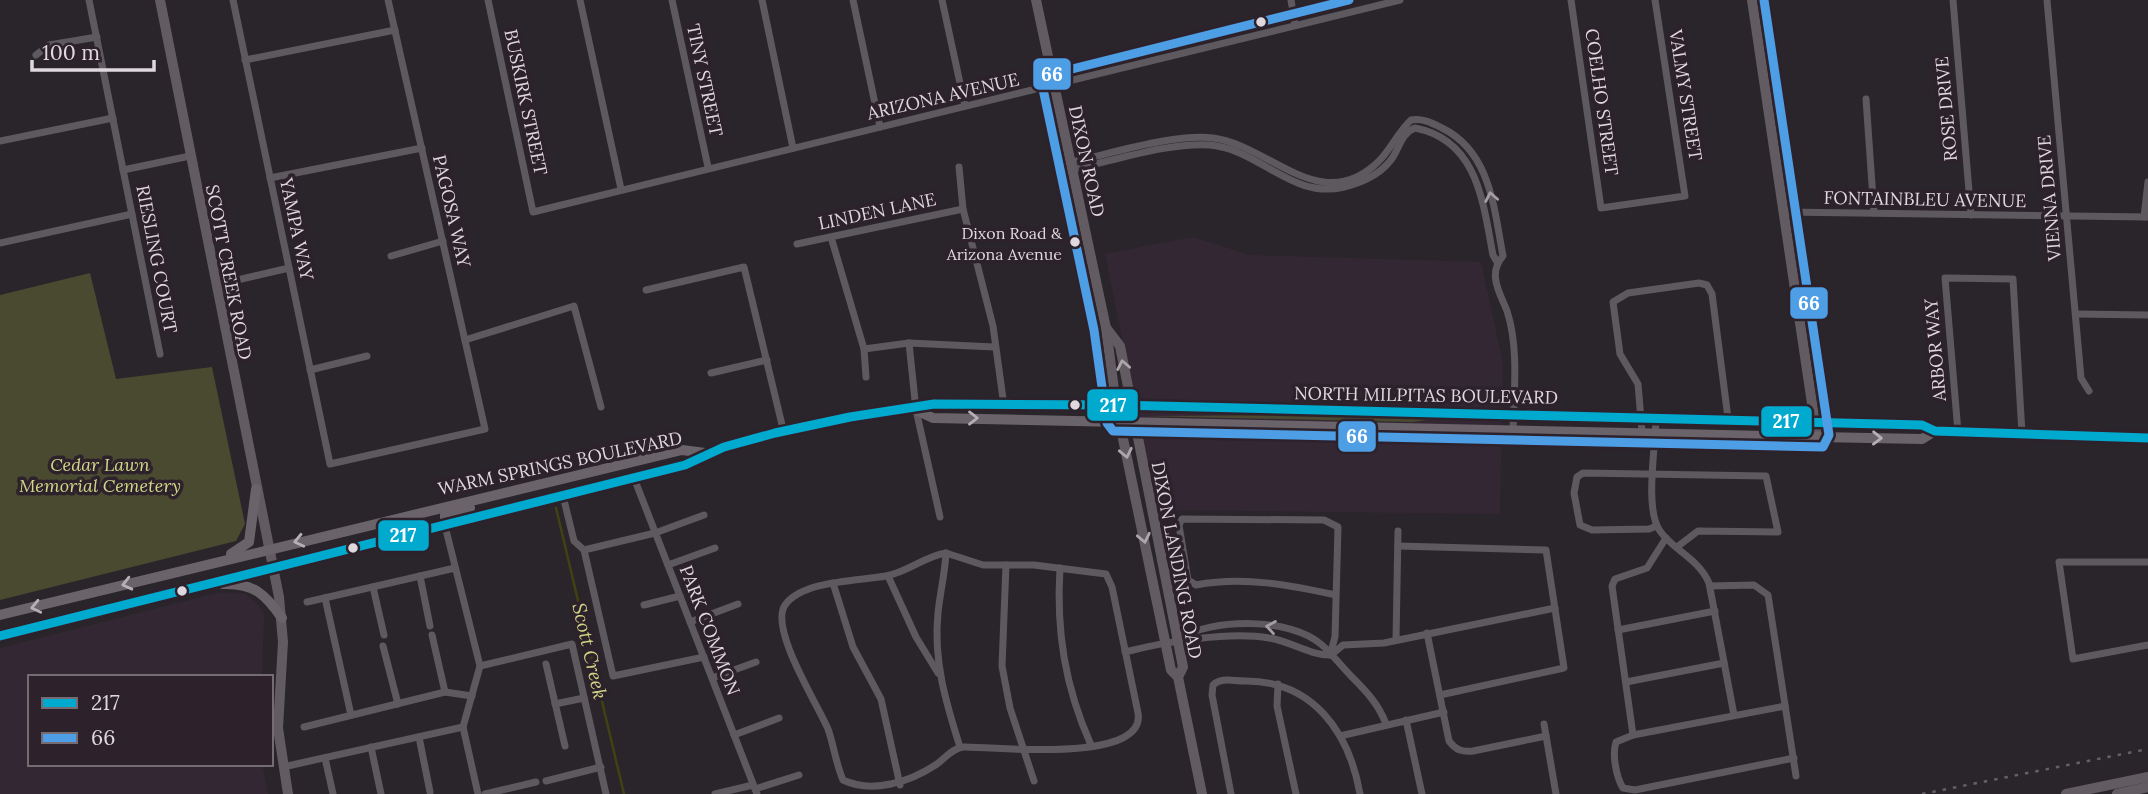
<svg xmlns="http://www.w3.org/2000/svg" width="2148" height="794" font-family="Lora,serif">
  <rect width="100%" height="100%" fill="#2a252a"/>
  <g fill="#342734">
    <polygon points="1193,237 1250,255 1481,262 1503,363 1500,514 1157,510 1105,254"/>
    <polygon points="221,592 245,594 258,604 264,616 262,677 30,677 30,764 262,764 268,794 0,794 0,648"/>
  </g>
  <g fill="#494a30">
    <polygon points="90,273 116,379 212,367 245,524 236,541 0,600 0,295"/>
    <polygon points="1295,415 1498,419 1440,418 1412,422 1143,416"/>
  </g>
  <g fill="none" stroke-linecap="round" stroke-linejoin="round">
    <polyline stroke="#414112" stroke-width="2.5" points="556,508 624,794"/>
    <g stroke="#5e595e" stroke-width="7">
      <polyline points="89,0 160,354"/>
      <polyline points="233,0 330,464 485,429 388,0"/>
      <polyline points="488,0 533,212 1400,0"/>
      <polyline points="580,0 621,189"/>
      <polyline points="672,0 708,167"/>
      <polyline points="762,0 793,148"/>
      <polyline points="853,0 880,127"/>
      <polyline points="942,0 965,106"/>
      <polyline points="1291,0 1295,25"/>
      <polyline points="1571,0 1601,208 1685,196 1655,0"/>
      <polyline points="1953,0 1971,215"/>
      <polyline points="2047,0 2081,378 2089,391"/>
      <polyline points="36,55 49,45 97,37"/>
      <polyline points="245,60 395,30"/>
      <polyline points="1866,99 1874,213"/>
      <polyline points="0,141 113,118"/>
      <path d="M1071,162C1110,154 1175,133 1213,138C1270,145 1321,218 1379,161C1391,149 1398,132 1411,120C1423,118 1432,123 1442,128C1491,152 1494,209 1503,256C1487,274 1500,293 1507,311C1519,347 1514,393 1513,431"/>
      <polyline points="959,167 963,209 993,326 1004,406"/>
      <path d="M1073,169C1114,161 1169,142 1210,145C1259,149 1292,200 1344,187C1364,182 1382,174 1393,157C1400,146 1402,133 1415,128C1478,140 1483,203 1493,255L1497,262"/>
      <polyline points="123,170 190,156"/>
      <polyline points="270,178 422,148"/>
      <polyline points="1786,212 2148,217"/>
      <polyline points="2144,217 2148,182"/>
      <polyline points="831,237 864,349 866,377"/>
      <polyline points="0,243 132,214"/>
      <polyline points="797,244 963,209"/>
      <polyline points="391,256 443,241"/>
      <polyline points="216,285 289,268"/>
      <polyline points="646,290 744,267 784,433"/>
      <polyline points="2076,314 2148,315"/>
      <polyline points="465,340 574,306 601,407"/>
      <polyline points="909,343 916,410 940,517"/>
      <polyline points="864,349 909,343 994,347"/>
      <polyline points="310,370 367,356"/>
      <polyline points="711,373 767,360"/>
      <path d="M1656,417C1656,444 1644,509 1660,531C1674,551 1698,558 1709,583L1734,715"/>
      <polyline points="1642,431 1638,384 1620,354 1613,302 1628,293 1699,283 1707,285 1712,294 1728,418"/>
      <polyline points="1958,432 1945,278 2013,279 2022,434"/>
      <polyline points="634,478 757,794"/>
      <polyline points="563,496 574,541 584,550 613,676 704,657"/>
      <polyline points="445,526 480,666 463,727 478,794"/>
      <polyline points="1657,526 1649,529 1592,530 1580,525 1574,493 1577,477 1583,473 1766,476 1778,532 1698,531 1677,547"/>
      <polyline points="1398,546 1546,550 1564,668 1440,695"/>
      <polyline points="584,550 655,533 704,515"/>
      <path d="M946,553L983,565H1034L1106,574L1112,587L1138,713C1147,764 993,747 964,747C954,747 945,758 937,764C910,782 872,794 843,780C836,764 834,746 828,729C818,705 769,629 785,605C803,580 859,581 886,576C908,572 925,556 946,553Z"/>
      <path d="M946,553C945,573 940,593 938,613C933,660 946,703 960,747"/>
      <polyline points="2148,562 2059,562 2073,659 2148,645"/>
      <polyline points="668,565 715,548"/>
      <polyline points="1006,565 1002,666 1010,708 1034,781"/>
      <path d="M1060,568C1056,631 1065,687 1091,745"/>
      <polyline points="420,576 430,626"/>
      <polyline points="888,576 916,637 938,673"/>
      <polyline points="833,583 853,647 881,699 900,785"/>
      <polyline points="1710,586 1754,585 1768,595 1796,776"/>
      <polyline points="373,587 384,635"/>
      <polyline points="325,598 351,715"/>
      <polyline points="307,602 455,568"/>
      <polyline points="644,605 680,596"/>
      <polyline points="690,622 738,604"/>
      <polyline points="1618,630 1715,611"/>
      <path d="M1427,633L1449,741C1456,750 1461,752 1473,751L1546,736"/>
      <polyline points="432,635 445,692"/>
      <path d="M1178,639C1212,618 1291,617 1322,645C1333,655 1342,667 1352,677C1367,692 1379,705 1386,724"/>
      <polyline points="1396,640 1398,531"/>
      <polyline points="383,646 398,704"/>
      <path d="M1125,652C1164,642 1230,631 1269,638C1290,641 1309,655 1330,655"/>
      <path d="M1330,655L1335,637L1338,527L1324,520L1182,519L1179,525L1188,580L1196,585C1244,576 1289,585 1336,595"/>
      <polyline points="1331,655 1343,645 1384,643 1555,608"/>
      <polyline points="546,664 565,746"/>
      <polyline points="480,666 572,644 606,794"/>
      <polyline points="712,678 756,662"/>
      <polyline points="1626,682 1724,663"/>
      <polyline points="1278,684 1277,706 1296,794"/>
      <polyline points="555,704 584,698"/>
      <path d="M1785,706L1633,735L1616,742C1612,754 1616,777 1623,788L1635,790L1794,758"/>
      <polyline points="1406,720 1422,794"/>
      <polyline points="1544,724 1556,794"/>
      <polyline points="304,727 445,692 472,696"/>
      <polyline points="734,735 779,718"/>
      <polyline points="1633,735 1612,586 1615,579 1647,568 1666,538"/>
      <polyline points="1340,736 1444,712"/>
      <polyline points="419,737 430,792"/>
      <polyline points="371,747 381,794"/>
      <polyline points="325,758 333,794"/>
      <polyline points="283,767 463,727"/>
      <polyline points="546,781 601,767"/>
      <polyline points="755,789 799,775"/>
      <polyline points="485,794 536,782"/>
      <polyline points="715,794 753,785"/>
      <path d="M1231,794L1212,695L1213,685C1221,677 1233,681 1244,681C1312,680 1349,731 1360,794"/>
    </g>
    <g stroke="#625b61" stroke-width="10">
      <polyline points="160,0 279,597 283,642 278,728 288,794"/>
      <polyline points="1036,0 1106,328 1116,405 1171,670 1178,677 1202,794"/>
      <polyline points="1752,0 1817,437"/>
      <polyline points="1107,329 1120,346 1183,667 1178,677"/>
      <polyline points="2066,794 2148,777"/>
      <polyline points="2117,794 2148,787"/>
    </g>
    <g stroke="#6b636a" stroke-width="10">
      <polyline points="916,410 933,418 1817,437 1922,439 1935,431"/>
      <polyline points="445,526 445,514 470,508"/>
      <polyline points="231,554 249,542 256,489"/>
      <path d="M223,584C254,583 265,594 282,618"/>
      <polyline points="0,615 682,450 705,453"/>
      <path d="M0,636L685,465C725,440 822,421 870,413C892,409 912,411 934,404L1116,405L1922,425L1935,431L2148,438"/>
    </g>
    <polyline stroke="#656064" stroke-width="2.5" stroke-dasharray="3.5 7" stroke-linecap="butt" points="1922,794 2148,749"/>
    <g stroke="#2d222c" stroke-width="14">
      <polyline id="bus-1" points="0,636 685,465 724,447 775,433 850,417 934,404 1116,405 1922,425 1935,431 2148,438"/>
    </g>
    <g stroke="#2d222c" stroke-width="14">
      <polyline id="bus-2" points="1349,0 1052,74 1044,81 1043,89 1094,330 1107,423 1113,431 1823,447 1829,435 1764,0"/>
    </g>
    <use href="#bus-1" stroke="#00a9ce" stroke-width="9"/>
    <use href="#bus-2" stroke="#4d9ee5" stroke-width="9"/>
  </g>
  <defs><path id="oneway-chevron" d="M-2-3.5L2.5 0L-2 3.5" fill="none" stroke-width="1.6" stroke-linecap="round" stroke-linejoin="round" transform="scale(1.75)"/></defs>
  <g stroke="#a59fa4">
    <use href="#oneway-chevron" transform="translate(1491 197) rotate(-101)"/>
    <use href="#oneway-chevron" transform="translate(1271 627) rotate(-171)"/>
  </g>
  <g stroke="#ada6ac">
    <use href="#oneway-chevron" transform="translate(1123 365) rotate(-101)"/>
    <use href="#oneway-chevron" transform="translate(1126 453) rotate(78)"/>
    <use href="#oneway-chevron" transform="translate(1144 538) rotate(78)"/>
  </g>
  <g stroke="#b6afb5">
    <use href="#oneway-chevron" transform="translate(973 418)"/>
    <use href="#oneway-chevron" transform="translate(1877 438) rotate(1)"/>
    <use href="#oneway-chevron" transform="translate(299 541) rotate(167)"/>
    <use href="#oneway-chevron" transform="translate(127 584) rotate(166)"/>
    <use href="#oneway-chevron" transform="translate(36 607) rotate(167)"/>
  </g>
  <g fill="#dfd8de" stroke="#2d222c" stroke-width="2.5">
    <circle cx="1261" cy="22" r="6"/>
    <circle cx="1075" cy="242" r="6"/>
    <circle cx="1075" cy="405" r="6"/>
    <circle cx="353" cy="548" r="6"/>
    <circle cx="182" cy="591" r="6"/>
  </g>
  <g text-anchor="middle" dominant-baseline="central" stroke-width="7" stroke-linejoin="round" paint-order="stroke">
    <g font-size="16" fill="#dfd8de" stroke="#2d222c" text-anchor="end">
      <text x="1062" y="233">Dixon Road &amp;<tspan x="1062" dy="21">Arizona Avenue</tspan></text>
    </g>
    <g font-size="18" fill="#dfd8de" stroke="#2d222c">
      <text transform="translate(705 80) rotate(78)">TINY STREET</text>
      <text transform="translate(1686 95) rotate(81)">VALMY STREET</text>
      <text transform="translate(943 96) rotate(-13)">ARIZONA AVENUE</text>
      <text transform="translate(526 102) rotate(78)">BUSKIRK STREET</text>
      <text transform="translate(1602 102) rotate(82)">COELHO STREET</text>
      <text transform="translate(1946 109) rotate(-95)">ROSE DRIVE</text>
      <text transform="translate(1087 161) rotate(78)">DIXON ROAD</text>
      <text transform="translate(2049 198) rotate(-95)">VIENNA DRIVE</text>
      <text transform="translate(1925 199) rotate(1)">FONTAINBLEU AVENUE</text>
      <text transform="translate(452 211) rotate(77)">PAGOSA WAY</text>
      <text transform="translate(877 211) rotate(-12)">LINDEN LANE</text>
      <text transform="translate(297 229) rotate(78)">YAMPA WAY</text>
      <text transform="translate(157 259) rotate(79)">RIESLING COURT</text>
      <text transform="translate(229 272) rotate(79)">SCOTT CREEK ROAD</text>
      <text transform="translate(1935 350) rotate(-95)">ARBOR WAY</text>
      <text transform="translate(1426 395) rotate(1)">NORTH MILPITAS BOULEVARD</text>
      <text transform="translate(560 463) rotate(-12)">WARM SPRINGS BOULEVARD</text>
      <text transform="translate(1177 560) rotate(79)">DIXON LANDING ROAD</text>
      <text transform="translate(710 630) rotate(69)">PARK COMMON</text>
    </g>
    <g font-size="18" font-style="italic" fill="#d2d686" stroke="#2d222c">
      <text x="100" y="464">Cedar Lawn<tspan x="100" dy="21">Memorial Cemetery</tspan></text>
    </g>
    <g font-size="19" font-style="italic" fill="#cfd383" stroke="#2d222c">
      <text transform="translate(590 651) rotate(77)">Scott Creek</text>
    </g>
  </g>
  <g stroke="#2d222c" stroke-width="2.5">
    <rect x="1032" y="57" width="40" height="34" rx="7" fill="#4d9ee5"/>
    <rect x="1789" y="286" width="40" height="34" rx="7" fill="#4d9ee5"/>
    <rect x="1086" y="388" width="53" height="34" rx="7" fill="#00a9ce"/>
    <rect x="1760" y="405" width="53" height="33" rx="7" fill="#00a9ce"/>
    <rect x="1337" y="420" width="40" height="33" rx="7" fill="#4d9ee5"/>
    <rect x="377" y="519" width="53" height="33" rx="7" fill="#00a9ce"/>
  </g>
  <g font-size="19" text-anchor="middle" font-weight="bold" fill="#fff">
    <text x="1052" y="81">66</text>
    <text x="1809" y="310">66</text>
    <text x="1113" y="412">217</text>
    <text x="1786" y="428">217</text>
    <text x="1357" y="443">66</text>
    <text x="403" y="542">217</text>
  </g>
  <rect x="28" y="675" width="245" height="91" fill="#2d222c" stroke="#746b73" stroke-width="2"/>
  <rect x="42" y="698" width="35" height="10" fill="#00a9ce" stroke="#746b73" stroke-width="2"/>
  <text x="91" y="710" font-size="21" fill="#dfd8de">217</text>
  <rect x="42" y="733" width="35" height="10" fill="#4d9ee5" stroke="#746b73" stroke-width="2"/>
  <text x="91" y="745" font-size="21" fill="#dfd8de">66</text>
  <path d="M32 60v10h122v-10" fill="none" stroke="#dfd8de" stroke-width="3.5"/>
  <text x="42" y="60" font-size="21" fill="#dfd8de" stroke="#2d222c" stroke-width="5" paint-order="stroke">100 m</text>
</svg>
